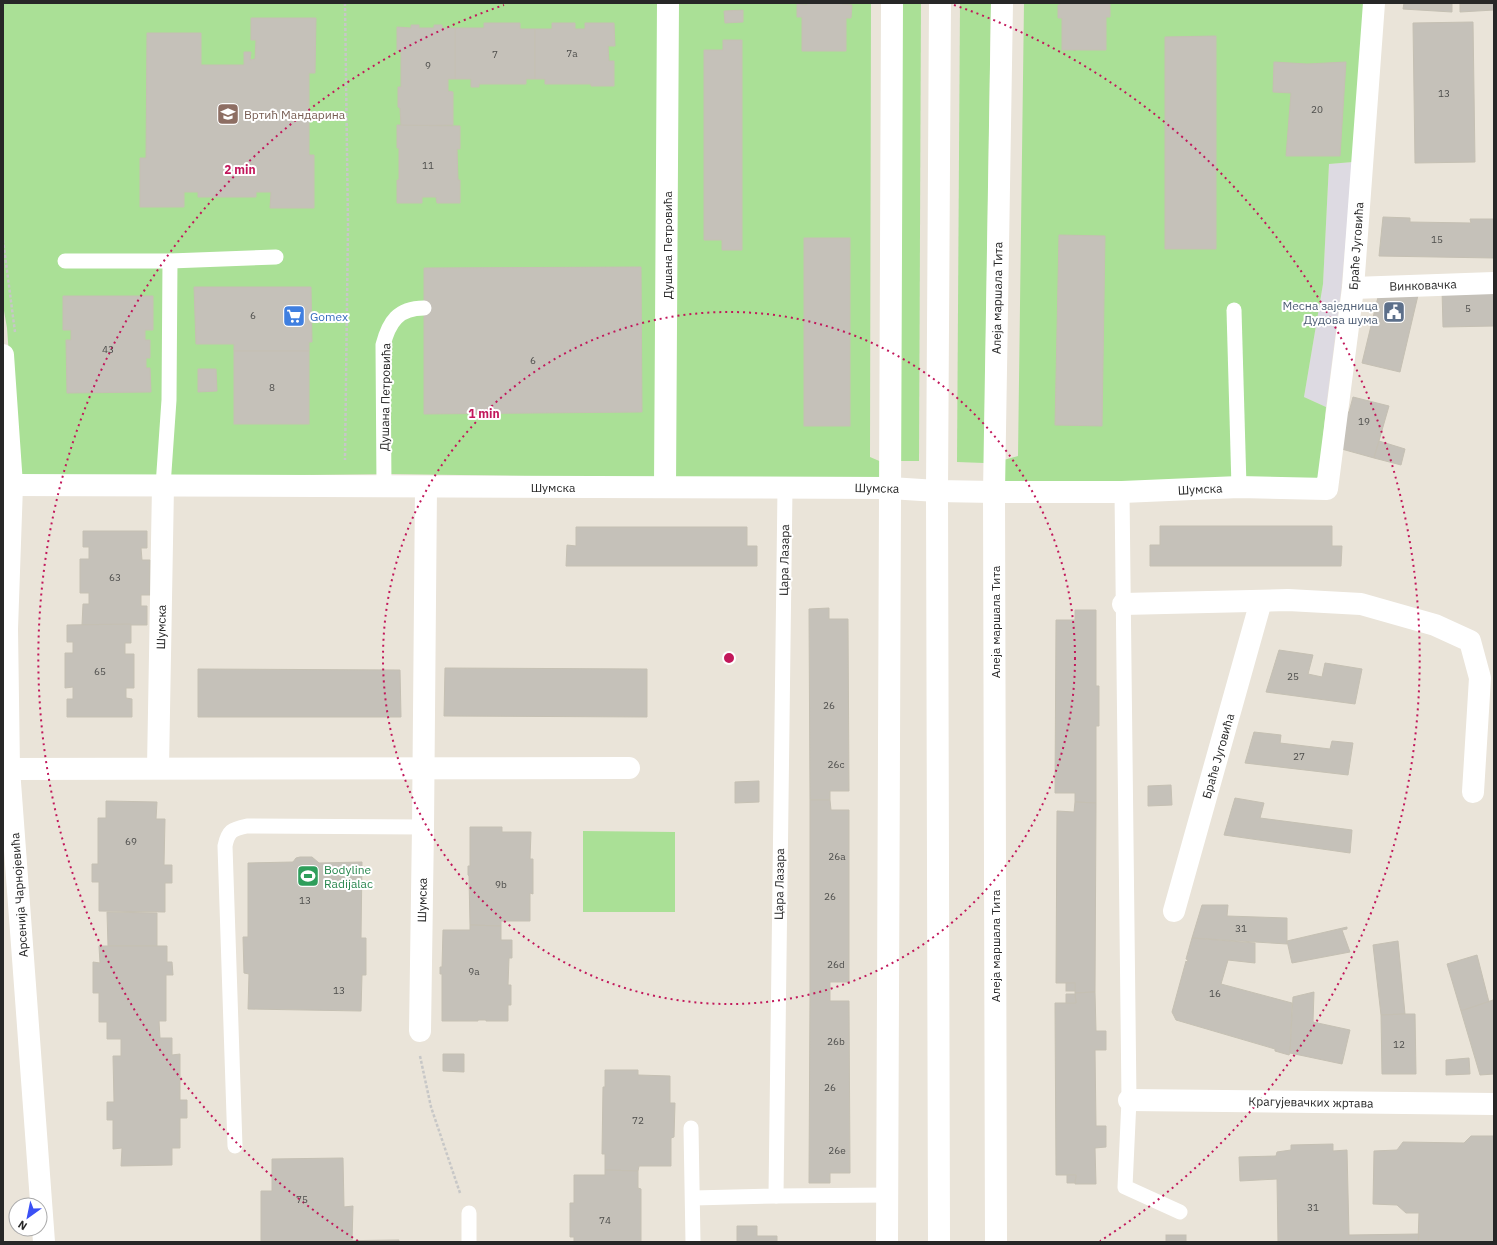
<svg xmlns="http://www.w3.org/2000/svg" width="1497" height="1245" font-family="'IBM Plex Sans',sans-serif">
  <rect width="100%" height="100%" fill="#eae4d9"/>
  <polygon fill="#dddae2" points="1353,162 1341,291 1326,407 1304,397 1323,284 1329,164"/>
  <g fill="#aae096">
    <polygon points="3,3 871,3 870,457 884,463 883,477 672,478 393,474 18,478 7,328 3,305"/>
    <polygon points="898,3 921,3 919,461 898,461"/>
    <polygon points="960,3 991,3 984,463 957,462"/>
    <polygon points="1024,3 1365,3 1353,162 1329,164 1323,284 1304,397 1326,407 1319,482 1002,484 1000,461 1018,456"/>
    <polygon points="583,831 675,832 675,912 583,912"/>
  </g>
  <g fill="#c5c1b9" stroke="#c5c0b3">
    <polygon points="807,3 842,3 842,4 852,5 851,18 846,18 846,51 802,51 802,17 797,17 797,4 807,5"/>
    <polygon points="1060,3 1110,3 1110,17 1106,17 1106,50 1062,50 1062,18 1058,18 1058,5 1060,5"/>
    <polygon points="1404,3 1452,3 1452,12 1403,9"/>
    <polygon points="1460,3 1494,3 1494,10 1460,12"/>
    <polygon points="743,10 743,22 725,23 724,11"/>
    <polygon points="251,18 316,18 315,73 309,73 309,155 314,155 314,208 270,208 271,192 256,192 256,197 198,197 198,192 184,192 184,207 140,207 140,158 146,158 147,33 201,33 201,65 244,65 244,52 251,52 250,60 255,59 256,40 251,40"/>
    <polygon points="1473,22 1475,162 1415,163 1413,23"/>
    <polygon points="484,23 520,23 520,29 535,29 535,79 526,79 526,84 479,84 479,87 471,87 471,79 455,79 455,28 484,28"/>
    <polygon points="552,23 575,23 575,29 585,29 585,23 614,23 615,46 608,46 609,61 614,61 614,86 591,86 591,84 545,84 545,79 535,79 535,29 552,29"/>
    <polygon points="411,25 419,25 419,28 434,28 434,25 442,25 442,28 455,28 455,79 448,79 448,91 453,92 453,125 401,126 400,108 398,107 398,87 401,87 401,50 397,51 397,27 411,28"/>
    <polygon points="1216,36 1216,249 1165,249 1165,37"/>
    <polygon points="723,40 742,40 742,250 722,250 722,240 704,240 704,50 723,50"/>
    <polygon points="1274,62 1307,64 1346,62 1340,156 1286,156 1291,93 1273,92"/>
    <polygon points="397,125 460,126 460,149 457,149 458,180 460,180 460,203 437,203 436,197 422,197 422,203 397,203 397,180 399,180 399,148 397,148"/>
    <polygon points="1383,217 1410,218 1410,222 1471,223 1470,219 1494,219 1494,258 1379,256"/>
    <polygon points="1059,235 1105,236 1102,426 1055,425"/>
    <rect x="804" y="238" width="46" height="188"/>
    <polygon points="641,267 642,412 424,414 424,268"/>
    <polygon points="194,287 311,287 312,342 309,342 309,351 234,351 234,344 196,344"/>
    <polygon points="1494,288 1494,326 1443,327 1442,290"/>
    <polygon points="1419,291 1400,372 1362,363 1378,297"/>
    <polygon points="63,296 153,296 153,330 145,330 145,340 150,340 150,358 146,358 146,368 150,368 151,392 67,393 66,340 71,340 71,330 63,330"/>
    <rect x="234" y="351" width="75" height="73"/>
    <polygon points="198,369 216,369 217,391 198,392"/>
    <polygon points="1353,397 1389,406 1374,458 1338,448 1347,412 1349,412"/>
    <polygon points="1379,441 1405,449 1401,465 1374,458"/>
    <polygon points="1160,526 1332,526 1332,546 1342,546 1341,566 1150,566 1150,545 1160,545"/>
    <polygon points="576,527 747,527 747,546 757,546 757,566 566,566 567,545 576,546"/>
    <polygon points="83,531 147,531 147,548 141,548 142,560 150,560 150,595 141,595 141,606 147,606 147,625 82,625 83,604 89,604 89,593 80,593 80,559 89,559 89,547 83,547"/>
    <polygon points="829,608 829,619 848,619 849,791 830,791 830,800 810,800 809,609"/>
    <polygon points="1075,610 1096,610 1096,686 1099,686 1099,726 1096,726 1096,803 1075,802 1075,793 1055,793 1056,620 1075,620"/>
    <polygon points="131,624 131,643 125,643 125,654 134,654 134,688 126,688 126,698 132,699 132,717 67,717 67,699 73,699 73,687 65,688 65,653 73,653 73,642 67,642 67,625"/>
    <polygon points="1279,650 1313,655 1308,674 1322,677 1325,663 1362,669 1355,704 1266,692"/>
    <polygon points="445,668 647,669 647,717 444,716"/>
    <polygon points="198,669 400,670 401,717 198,717"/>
    <polygon points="1254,732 1281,735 1280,743 1330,749 1332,741 1353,743 1348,775 1245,763"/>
    <polygon points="759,781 759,802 735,803 735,782"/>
    <polygon points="1171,785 1172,805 1148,806 1148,786"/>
    <polygon points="1235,798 1264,803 1260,818 1352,830 1350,853 1224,835"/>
    <polygon points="810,800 830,800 831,810 849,810 849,982 830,982 830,992 810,992"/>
    <polygon points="106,801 157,802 156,819 165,819 164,865 172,865 172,883 165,883 165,912 99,911 99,882 92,882 92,864 98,864 98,818 106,818"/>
    <polygon points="1075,802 1096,803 1095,992 1075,993 1075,983 1056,983 1057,811 1074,812"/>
    <polygon points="470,827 502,827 502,832 531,832 530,859 533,859 533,894 530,893 530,921 501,921 501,926 470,925 469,876 468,875 468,866 470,866"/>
    <polygon points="300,857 312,857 319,863 362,862 361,938 366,938 366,975 362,975 361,1011 248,1009 249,974 244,973 243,937 248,937 248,863 293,862 296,858"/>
    <polygon points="1202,905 1228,905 1227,916 1287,918 1287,944 1192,938"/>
    <polygon points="107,912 157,913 157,946 108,946"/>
    <polygon points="470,925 501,926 501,940 512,940 512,958 509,958 508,985 511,985 511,1005 508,1005 508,1021 486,1021 486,1020 478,1020 478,1021 442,1021 442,974 440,974 440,967 442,967 443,930 470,930"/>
    <polygon points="1347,927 1347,929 1342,930 1350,952 1292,963 1287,941"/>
    <polygon points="1192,938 1255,943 1255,963 1228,960 1221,984 1292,1003 1290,1053 1289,1055 1275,1051 1275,1049 1176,1020 1172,1012 1186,961 1187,962 1188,960 1186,959"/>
    <polygon points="1398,941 1405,1014 1381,1015 1373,945"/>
    <polygon points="99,946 167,946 167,962 172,962 173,975 166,975 166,1021 159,1021 160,1038 172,1038 172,1055 180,1054 180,1100 187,1100 187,1118 180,1118 180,1148 172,1148 172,1165 121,1166 122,1148 113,1149 113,1120 107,1120 107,1102 114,1102 113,1056 121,1056 121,1039 107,1039 107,1022 99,1022 99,993 93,993 93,962 100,963"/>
    <polygon points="1477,955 1489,1002 1461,1011 1447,964"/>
    <rect x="1066" y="983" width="9" height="8"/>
    <polygon points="810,992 830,992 830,1001 849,1001 850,1173 830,1173 830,1183 809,1183"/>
    <polygon points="1095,992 1096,1031 1106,1031 1106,1050 1095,1050 1096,1126 1106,1126 1106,1147 1095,1148 1096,1184 1075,1184 1076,1175 1056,1175 1055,1003 1076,1003 1075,993"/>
    <polygon points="1314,992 1313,1022 1350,1030 1342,1064 1290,1053 1293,997"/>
    <polygon points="1066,994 1075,994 1076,1003 1066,1003"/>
    <polygon points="1493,1000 1494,1005 1494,1074 1480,1075 1461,1011"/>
    <polygon points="1405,1014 1415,1014 1416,1074 1382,1074 1381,1015"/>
    <polygon points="443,1054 464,1054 464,1072 443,1071"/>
    <polygon points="1469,1058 1470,1074 1446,1075 1446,1060"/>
    <polygon points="605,1070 638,1070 638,1075 670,1076 670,1103 675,1103 674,1137 671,1138 671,1166 639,1166 638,1171 605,1170 605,1154 602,1154 603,1087 605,1087"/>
    <polygon points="1471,1136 1494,1136 1494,1242 1418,1242 1419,1213 1406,1213 1397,1205 1373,1204 1374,1151 1397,1150 1403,1142 1464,1143"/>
    <polygon points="1333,1144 1333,1151 1347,1150 1349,1235 1419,1234 1418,1242 1278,1242 1277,1179 1240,1181 1239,1157 1276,1156 1277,1152 1291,1150 1291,1145"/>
    <polygon points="343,1158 344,1207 353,1206 352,1241 261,1241 261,1191 272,1191 272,1159"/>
    <polygon points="605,1170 638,1171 638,1188 641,1189 641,1242 574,1242 574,1237 570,1237 570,1203 574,1203 574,1175 605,1175"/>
    <polygon points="1067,1175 1076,1175 1075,1183 1067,1183"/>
    <polygon points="737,1226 757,1226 757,1236 777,1236 777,1242 737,1242"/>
    <rect x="1166" y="1235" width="20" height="7"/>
    <polygon points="399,1240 399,1242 328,1242 328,1241"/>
  </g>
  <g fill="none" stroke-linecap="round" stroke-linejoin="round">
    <g stroke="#c7c7c7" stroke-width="2.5" stroke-dasharray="3 2" stroke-linecap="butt">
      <polyline points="345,3 348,226 345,460"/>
      <polyline points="3,240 15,332"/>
      <polyline points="420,1056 431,1107 460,1193"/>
    </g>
    <g stroke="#fff" stroke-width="15">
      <polyline points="65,261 170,261 169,400 163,486"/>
      <polyline points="170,261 276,257"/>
      <polyline points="1234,310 1239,487"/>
      <path d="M384,487L383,345C389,322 398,308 424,308"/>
      <polyline points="1122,492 1129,1100 1125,1187 1180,1212"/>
      <polyline points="691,1128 693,1242"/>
      <path d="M235,1146L225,846C228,831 232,829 247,826L423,827"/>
      <polyline points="776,1196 888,1195"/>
      <polyline points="693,1198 776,1196 785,488"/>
      <polyline points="469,1213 469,1242"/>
    </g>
    <g stroke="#fff" stroke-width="22">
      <polyline points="1353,288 1494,283"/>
      <polyline points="12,485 890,488 937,491 994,492 1122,492 1239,487 1327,489 1353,288 1374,3"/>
      <polyline points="665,487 668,3"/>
      <polyline points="1123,604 1288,600 1361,604 1435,625 1470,641 1480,678 1473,792"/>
      <polyline points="158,768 163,486"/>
      <polyline points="9,769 629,768"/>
      <polyline points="1174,911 1261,601"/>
      <polyline points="420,1031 423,827 426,487"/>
      <polyline points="1129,1100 1494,1104"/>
      <polyline points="939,1242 937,491 940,3"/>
    </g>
    <g stroke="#fff" stroke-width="22">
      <polyline points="3,355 12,485 7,629 9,769 44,1242"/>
      <polyline points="887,1242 892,3"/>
      <polyline points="996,1242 994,492 1002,3"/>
    </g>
  </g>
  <g fill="none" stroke="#c2185b" stroke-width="2" stroke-dasharray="2 4">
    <circle cx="729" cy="658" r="346"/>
    <path d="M358 1241A691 691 0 0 1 504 5M954 5A691 691 0 0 1 1100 1241"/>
  </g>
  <defs>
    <g id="school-square" transform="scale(1.15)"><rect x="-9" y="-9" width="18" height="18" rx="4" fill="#8d6e63" stroke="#fff"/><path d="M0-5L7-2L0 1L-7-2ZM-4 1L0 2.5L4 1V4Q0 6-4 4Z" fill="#fff"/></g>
    <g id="civic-square" transform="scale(1.15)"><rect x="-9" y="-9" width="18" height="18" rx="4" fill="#5c6f8a" stroke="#fff"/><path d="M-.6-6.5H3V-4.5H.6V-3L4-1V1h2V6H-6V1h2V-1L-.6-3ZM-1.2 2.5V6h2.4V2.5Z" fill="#fff"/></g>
    <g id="supermarket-square" transform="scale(1.15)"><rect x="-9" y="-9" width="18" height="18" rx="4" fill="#3f7fe0" stroke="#fff"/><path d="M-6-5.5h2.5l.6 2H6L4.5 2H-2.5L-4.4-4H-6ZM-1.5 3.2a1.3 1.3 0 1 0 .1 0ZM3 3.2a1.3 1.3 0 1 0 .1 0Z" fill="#fff"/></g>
    <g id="stadium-square" transform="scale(1.15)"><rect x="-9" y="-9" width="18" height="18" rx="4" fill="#2e9e5b" stroke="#fff"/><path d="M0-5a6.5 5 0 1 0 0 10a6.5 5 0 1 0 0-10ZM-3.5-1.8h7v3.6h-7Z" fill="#fff"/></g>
  </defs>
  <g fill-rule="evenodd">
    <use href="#school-square" x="228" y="114"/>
    <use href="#civic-square" x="1394" y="312"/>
    <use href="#supermarket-square" x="294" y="316"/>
    <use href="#stadium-square" x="308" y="876"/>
  </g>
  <g text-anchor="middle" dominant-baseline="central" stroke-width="4" stroke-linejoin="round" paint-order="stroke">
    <g font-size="10" fill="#4e4e4c">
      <text x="572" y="53">7a</text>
      <text x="495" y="54">7</text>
      <text x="428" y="65">9</text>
      <text x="1444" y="93">13</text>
      <text x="1317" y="109">20</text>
      <text x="428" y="165">11</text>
      <text x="1437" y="239">15</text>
      <text x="1468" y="308">5</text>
      <text x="253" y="315">6</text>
      <text x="108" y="349">43</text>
      <text x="533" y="360">6</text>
      <text x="272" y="387">8</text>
      <text x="1364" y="421">19</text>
      <text x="115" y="577">63</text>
      <text x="100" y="671">65</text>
      <text x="1293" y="676">25</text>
      <text x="829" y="705">26</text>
      <text x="1299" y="756">27</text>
      <text x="836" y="764">26c</text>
      <text x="131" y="841">69</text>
      <text x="837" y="856">26a</text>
      <text x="501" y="884">9b</text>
      <text x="830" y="896">26</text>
      <text x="305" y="900">13</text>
      <text x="1241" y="928">31</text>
      <text x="836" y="964">26d</text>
      <text x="474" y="971">9a</text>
      <text x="339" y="990">13</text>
      <text x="1215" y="993">16</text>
      <text x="836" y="1041">26b</text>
      <text x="1399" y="1044">12</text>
      <text x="830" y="1087">26</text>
      <text x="638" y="1120">72</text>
      <text x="837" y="1150">26e</text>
      <text x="302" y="1199">75</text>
      <text x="1313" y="1207">31</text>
      <text x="605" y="1220">74</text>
    </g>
    <g font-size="12" fill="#785e54" stroke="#fff" text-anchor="start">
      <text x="244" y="114">Вртић Мандарина</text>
    </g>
    <g font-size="12" fill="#272727" stroke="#fff">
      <text transform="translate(667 245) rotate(-90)">Душана Петровића</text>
      <text transform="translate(1356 246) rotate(-86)">Браће Југовића</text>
      <text transform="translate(1423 285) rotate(-2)">Винковачка</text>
      <text transform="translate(997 298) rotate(-89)">Алеја маршала Тита</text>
      <text transform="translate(385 397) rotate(-89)">Душана Петровића</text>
      <text x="553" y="487">Шумска</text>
      <text transform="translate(877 488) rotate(1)">Шумска</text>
      <text transform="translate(1200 489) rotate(-3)">Шумска</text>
      <text transform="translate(784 560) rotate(-89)">Цара Лазара</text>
      <text transform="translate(995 622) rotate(-90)">Алеја маршала Тита</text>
      <text transform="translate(161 627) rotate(-89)">Шумска</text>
      <text transform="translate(1218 756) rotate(-74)">Браће Југовића</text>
      <text transform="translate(779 884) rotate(-89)">Цара Лазара</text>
      <text transform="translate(19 895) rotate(-94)">Арсенија Чарнојевића</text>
      <text transform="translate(422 900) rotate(-89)">Шумска</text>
      <text transform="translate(995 946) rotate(-90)">Алеја маршала Тита</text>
      <text transform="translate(1311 1102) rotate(1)">Крагујевачких жртава</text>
    </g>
    <g font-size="12" fill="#4e5e75" stroke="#fff" text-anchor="end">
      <text x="1378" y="305">Месна заједница<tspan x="1378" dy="14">Дудова шума</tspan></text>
    </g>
    <g font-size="12" fill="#366cbe" stroke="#fff" text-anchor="start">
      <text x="310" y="316">Gomex</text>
    </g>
    <g font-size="12" fill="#27864d" stroke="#fff" text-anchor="start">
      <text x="324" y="869">Bodyline<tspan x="324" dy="14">Radijalac</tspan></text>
    </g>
  </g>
  <circle cx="729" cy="658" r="6" fill="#c2185b" stroke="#fff" stroke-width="2"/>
  <g font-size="12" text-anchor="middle" font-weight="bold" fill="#c2185b" stroke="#fff" stroke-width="4" stroke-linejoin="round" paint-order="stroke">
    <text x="240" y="174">2 min</text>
    <text x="484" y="418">1 min</text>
  </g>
  <rect width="1497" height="1245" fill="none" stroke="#272727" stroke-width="8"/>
  <g transform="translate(28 1217) rotate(213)"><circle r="19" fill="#ffffff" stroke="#a9a9a9"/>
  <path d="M0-3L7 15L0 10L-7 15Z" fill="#3b50f5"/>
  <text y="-6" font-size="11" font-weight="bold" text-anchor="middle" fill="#272727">N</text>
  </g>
</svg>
